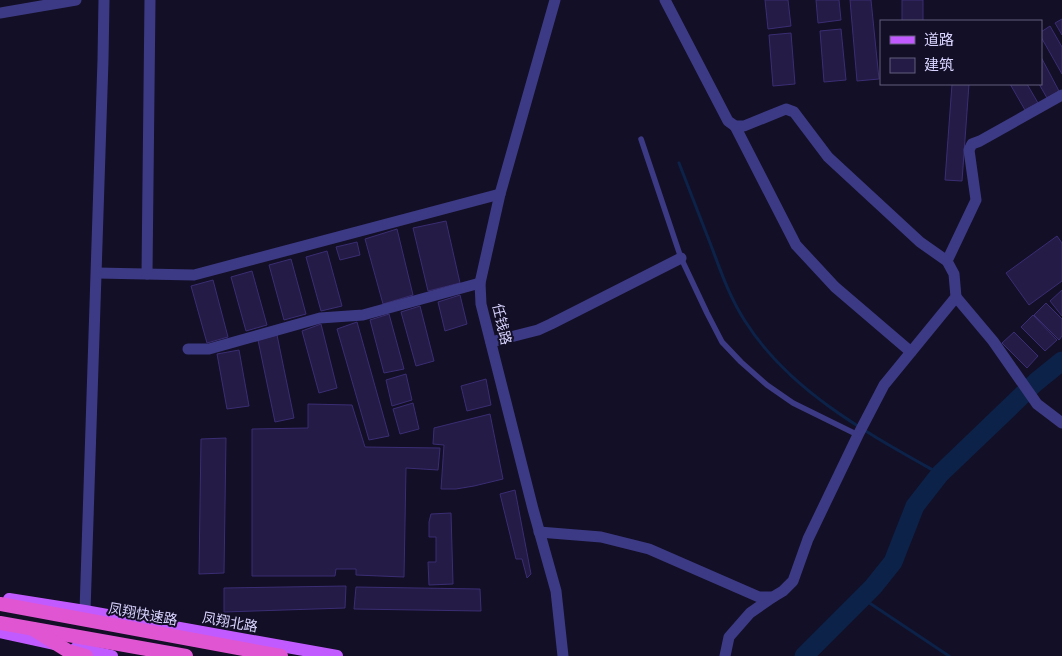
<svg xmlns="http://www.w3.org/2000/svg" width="1062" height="656" font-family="Ubuntu,'Noto Sans SC',sans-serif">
  <rect width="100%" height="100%" fill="#130f26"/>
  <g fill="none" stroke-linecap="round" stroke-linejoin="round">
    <g stroke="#0c2248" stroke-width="3">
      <path d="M679,163C690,191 701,219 712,248C721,272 730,298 745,321C790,392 869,434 940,474"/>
      <polyline points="862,598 949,656"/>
    </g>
    <polyline stroke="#0c2248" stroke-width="19" points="804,656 873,587 893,562 915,506 940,474 1036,382 1062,361"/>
  </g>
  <g fill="#241b47" stroke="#3b2d73">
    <polygon points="765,0 788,0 791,26 768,29"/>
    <polygon points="816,0 839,0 841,20 818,23"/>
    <polygon points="850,0 871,0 879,79 857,81"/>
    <rect x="902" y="0" width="21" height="21"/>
    <polygon points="1062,19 1062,35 1055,23"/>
    <polygon points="1050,26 1062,47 1062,74 1041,37 1041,32"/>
    <polygon points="841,29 846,80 824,82 820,31"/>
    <polygon points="791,33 795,84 773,86 769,35"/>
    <polygon points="1041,57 1059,91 1047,98 1039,84 1041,84"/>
    <polygon points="952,84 969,84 962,181 945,180"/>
    <polygon points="1010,84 1027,84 1038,103 1025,110"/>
    <polygon points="446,221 460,283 428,291 413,228"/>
    <polygon points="397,229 413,295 383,304 365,239"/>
    <polygon points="1057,236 1062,243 1062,281 1029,305 1006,273"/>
    <polygon points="357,242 360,255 340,260 336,247"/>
    <polygon points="327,251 342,306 321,311 306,257"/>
    <polygon points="291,259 306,314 284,320 269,265"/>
    <polygon points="252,271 267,325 246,331 231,277"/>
    <polygon points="213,280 228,337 207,343 191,286"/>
    <polygon points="1062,290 1062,316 1050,301"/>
    <polygon points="460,295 467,324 445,331 438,302"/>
    <polygon points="1046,303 1062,319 1062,336 1059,340 1034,315"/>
    <polygon points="420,306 434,361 416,366 401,312"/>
    <polygon points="389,314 404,369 384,373 370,320"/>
    <polygon points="1033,315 1057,340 1045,351 1021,327"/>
    <polygon points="357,322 389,436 369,440 337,329"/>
    <polygon points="321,324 337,388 319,393 302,331"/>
    <polygon points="1014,332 1038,356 1027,368 1002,343"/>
    <polygon points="277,335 294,418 275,422 258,340"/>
    <polygon points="239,350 249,406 227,409 217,354"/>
    <polygon points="406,374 412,400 392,406 386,380"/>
    <polygon points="486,379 491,405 467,411 461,386"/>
    <polygon points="413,403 419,429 400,434 393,409"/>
    <polygon points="308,404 352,405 365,447 440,448 438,470 406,468 404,577 356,575 356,569 336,569 335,576 252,576 252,429 308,428"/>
    <polygon points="490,414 503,479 474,486 456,489 441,489 444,445 433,444 434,428"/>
    <polygon points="226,438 224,573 199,574 201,439"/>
    <polygon points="515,490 531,574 527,578 522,559 516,559 500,494"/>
    <polygon points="451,513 453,584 429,585 428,562 436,562 436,537 429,537 429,522 431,514"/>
    <polygon points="346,586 345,608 224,612 224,588"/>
    <polygon points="356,587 480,589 481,611 354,609"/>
  </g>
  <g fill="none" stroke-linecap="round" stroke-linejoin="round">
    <polyline stroke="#3d3a85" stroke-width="5.5" points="641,139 681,258 707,313 722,342 741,362 767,385 793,403 858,435"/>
    <g stroke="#3d3a85" stroke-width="11">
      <polyline points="555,0 500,194 480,283 481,304 533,509 556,591 563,656"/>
      <polyline points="0,13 76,0"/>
      <polyline points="735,126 796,245 835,287 911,352"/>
      <polyline points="947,261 976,200 969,150 972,144 980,141 1062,95"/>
      <polyline points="97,273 194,275 500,194"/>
      <polyline points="147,274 150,0"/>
      <polyline points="956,297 993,341 1037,404 1062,423"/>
      <polyline points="491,342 538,330 551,324 681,258"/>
      <polyline points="188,349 209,349 320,318 363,315 480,283"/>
      <polyline points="539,532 601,537 649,549 759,597 773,597 783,591 793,581 808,539 858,435 884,385 956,297 954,274 947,261 920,242 828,157 794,112 786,109 744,126 735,126 728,121 665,0"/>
      <polyline points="85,611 103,60 104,0"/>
      <polyline points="725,656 729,637 750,613 773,597"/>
    </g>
    <g stroke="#c25bff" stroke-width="12">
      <polyline points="9,599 85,611 337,656"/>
      <polyline points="0,632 54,644"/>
      <polyline points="76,648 112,656"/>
    </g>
    <g stroke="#e055d1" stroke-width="14">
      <polyline points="0,604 281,656"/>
      <polyline points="0,623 186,656"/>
    </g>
    <polyline stroke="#e055d1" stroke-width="14" points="33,629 68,651 86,656"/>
  </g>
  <g text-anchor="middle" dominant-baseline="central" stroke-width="4" stroke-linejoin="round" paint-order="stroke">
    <g font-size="14" fill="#d9d4ff" stroke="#130f26">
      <text transform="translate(502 324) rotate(77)">任钱路</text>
      <text transform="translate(143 614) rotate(10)">凤翔快速路</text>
      <text transform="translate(230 622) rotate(10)">凤翔北路</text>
    </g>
  </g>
  <rect x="880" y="20" width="162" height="65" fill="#130f26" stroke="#625e7d"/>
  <rect x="890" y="36" width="25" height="8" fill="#c25bff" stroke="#625e7d"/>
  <text x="924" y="45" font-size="15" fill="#d9d4ff">道路</text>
  <rect x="890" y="58" width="25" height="15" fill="#241b47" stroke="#625e7d"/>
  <text x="924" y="70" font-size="15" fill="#d9d4ff">建筑</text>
</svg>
